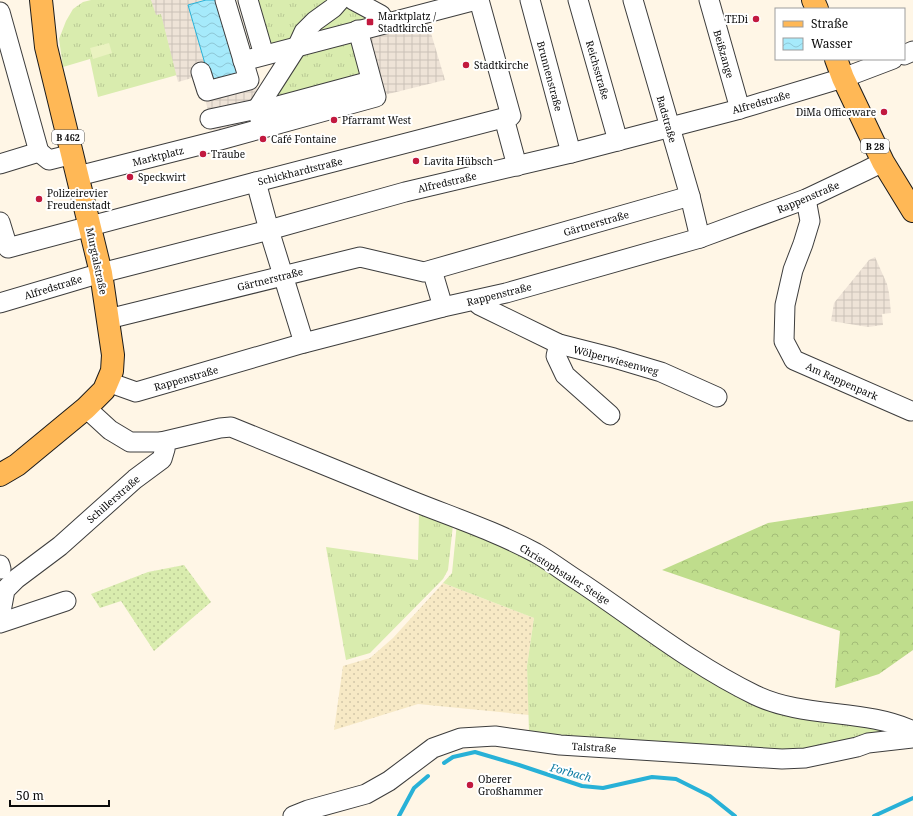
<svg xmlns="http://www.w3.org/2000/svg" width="913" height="816" font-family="'Noto Serif',serif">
  <defs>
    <pattern id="farmland-dots" width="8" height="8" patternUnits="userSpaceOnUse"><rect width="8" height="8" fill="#f7e9c5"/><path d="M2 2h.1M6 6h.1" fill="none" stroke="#d2c6a8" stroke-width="1.8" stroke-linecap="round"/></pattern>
    <pattern id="grass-tufts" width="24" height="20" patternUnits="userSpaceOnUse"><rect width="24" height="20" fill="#d9ecae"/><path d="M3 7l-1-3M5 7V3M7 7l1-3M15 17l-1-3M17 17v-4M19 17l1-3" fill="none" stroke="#b9c994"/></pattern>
    <pattern id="forest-crowns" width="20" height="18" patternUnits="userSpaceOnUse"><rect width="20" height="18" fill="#bfdd8c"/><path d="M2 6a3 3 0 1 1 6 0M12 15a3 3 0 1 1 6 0" fill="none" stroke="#a3bc77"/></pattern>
    <pattern id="garden-dots" width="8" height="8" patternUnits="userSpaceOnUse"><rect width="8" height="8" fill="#d9ecae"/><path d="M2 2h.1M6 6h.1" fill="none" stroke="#b9c994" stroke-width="1.8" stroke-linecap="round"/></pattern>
    <pattern id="plaza-grid" width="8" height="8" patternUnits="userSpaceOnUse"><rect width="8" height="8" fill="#eee3d7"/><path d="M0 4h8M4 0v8" fill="none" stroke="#cbc1b7"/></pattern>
    <pattern id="water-waves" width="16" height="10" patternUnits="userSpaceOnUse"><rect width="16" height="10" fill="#a6eafb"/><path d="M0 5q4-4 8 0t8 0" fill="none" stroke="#8ec7d6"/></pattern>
  </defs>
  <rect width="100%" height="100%" fill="#fff6e6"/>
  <polygon fill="url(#farmland-dots)" points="443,583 534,618 527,666 529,715 418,704 334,730 343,666 370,658 393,638"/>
  <g fill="url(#grass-tufts)">
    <polygon points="91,0 151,0 161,13 177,75 98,97 90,59 63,67 59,39 66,21 73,9 83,2"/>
    <polygon points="250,0 337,0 295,42 265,50"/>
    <polygon points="341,4 381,20 304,39"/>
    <polygon points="355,34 368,81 264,107 297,51"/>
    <polygon points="419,511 453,525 448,570 443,579 370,653 346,660 326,547 418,560"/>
    <polygon points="457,523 543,560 751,699 892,726 892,732 858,741 780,753 529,732 527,666 534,618 443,583 452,573"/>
  </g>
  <polygon fill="url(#forest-crowns)" points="913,501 913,650 879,674 835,688 840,631 662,570 768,523"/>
  <polygon fill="url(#garden-dots)" points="184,565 211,602 154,651 121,601 100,608 91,594 148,572"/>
  <polygon fill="#eaf2c0" points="109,43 112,53 93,59 90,48"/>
  <g fill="url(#plaza-grid)">
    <polygon points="151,0 206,0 188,5 249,59 267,127 216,141 199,76 178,82 161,14 156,15"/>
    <polygon points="425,13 445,80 376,97 358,30"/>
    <polygon points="875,257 887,284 889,293 891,313 882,314 883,325 868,327 831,321 834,303 869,260"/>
  </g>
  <polygon fill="url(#water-waves)" stroke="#28b1d7" points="206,0 221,0 243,72 210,81 188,5"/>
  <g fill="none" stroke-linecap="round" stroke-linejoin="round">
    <g stroke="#28b1d7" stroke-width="4">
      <polyline points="444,763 453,757 475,752 519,765 582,786 603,788 652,777 676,779 710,796 735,816"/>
      <polyline points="399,816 414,788 428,776"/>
      <polyline points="874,816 913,798"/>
    </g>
    <g stroke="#3d3d3d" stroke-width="21">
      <g id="minor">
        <polyline points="248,0 264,55"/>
        <polyline points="353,0 381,15 385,23"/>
        <polyline points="530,0 571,153"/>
        <polyline points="578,0 618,141"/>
        <polyline points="633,0 690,196 700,238"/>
        <polyline points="709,0 740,109"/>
        <polyline points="0,12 39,152 0,164"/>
        <polyline points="904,55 913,51"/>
        <polyline points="243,61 476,0"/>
        <polyline points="201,72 207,91 249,80 225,0"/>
        <polyline points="504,118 517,166"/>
        <polyline points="210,119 257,109 267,109 371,81"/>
        <polyline points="260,119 257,109 298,45 304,32 315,21 333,8 340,0"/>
        <polyline points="39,152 49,160 73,154"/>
        <polyline points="78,176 220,140 376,97 358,30"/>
        <polyline points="256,182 269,230 304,343"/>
        <polyline points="806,199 810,221 803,244 793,270 785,305 784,341 794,360 911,411"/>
        <polyline points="0,222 8,248 256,182 511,116 479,0"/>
        <polyline points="432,270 443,307"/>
        <polyline points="477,300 479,305 559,344 614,358 661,372 717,397"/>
        <polyline points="0,303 101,273 269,230 405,192 571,153 740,109 843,78 893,59"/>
        <polyline points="108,319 360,257 424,272 690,196"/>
        <polyline points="559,344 556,356 565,375 610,415"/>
        <polyline points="108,382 136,392 304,343 443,307 506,293 700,238 806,199 865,171 883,162"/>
        <path d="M161,442L220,428L231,427C291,451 350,476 410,500C452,517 495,531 536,553C550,561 563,571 577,580C636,619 691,664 755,695C805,719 864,708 913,731"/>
        <polyline points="0,565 1,569"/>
        <polyline points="0,617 5,590 16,579 60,546 135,479 162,459 165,449 161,442 130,442 110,430 86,408"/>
        <polyline points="0,623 66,601"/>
        <polyline points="293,816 308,810 366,794 389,781 433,748 461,738 495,736 560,745 782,759 805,758 857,747 868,743 913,738"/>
      </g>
    </g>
    <g stroke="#1b1b1b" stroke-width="24">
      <g id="major">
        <polyline points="813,0 817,9"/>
        <polyline points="836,59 843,78 883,162 913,211"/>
        <polyline points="0,475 17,465 86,408 104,390 112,371 113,355 101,273 46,47 41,0"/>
      </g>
    </g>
    <use href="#minor" stroke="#fff" stroke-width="19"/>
    <use href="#major" stroke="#ffb856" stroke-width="22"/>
  </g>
  <g fill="#c2193f" stroke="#fff" stroke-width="1.5">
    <circle cx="756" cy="19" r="4"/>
    <rect x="366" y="18" width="8" height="8" rx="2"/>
    <circle cx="466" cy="65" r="4"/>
    <circle cx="884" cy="112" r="4"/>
    <circle cx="334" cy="120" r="4"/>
    <circle cx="263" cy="139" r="4"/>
    <circle cx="203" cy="154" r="4"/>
    <circle cx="416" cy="161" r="4"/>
    <circle cx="130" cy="177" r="4"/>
    <circle cx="39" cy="199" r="4"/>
    <circle cx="470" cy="785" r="4"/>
  </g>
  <g text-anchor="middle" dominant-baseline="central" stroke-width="4" stroke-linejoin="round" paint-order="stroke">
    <g fill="#fff" stroke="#545454" stroke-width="1">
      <rect x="52" y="130" width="32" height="14" rx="3"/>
      <rect x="861" y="139" width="28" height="14" rx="3"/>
    </g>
    <g font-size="9" font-weight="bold" fill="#0a0a0a">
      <text x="68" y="137">B 462</text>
      <text x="875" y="146">B 28</text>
    </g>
    <g font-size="10" fill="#0a0a0a" stroke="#fff" text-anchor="start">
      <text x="378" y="16">Marktplatz /<tspan x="378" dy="12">Stadtkirche</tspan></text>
      <text x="748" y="19" text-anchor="end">TEDi</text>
      <text x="474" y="65">Stadtkirche</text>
      <text x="876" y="112" text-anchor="end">DiMa Officeware</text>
      <text x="342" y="120">Pfarramt West</text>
      <text x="271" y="139">Café Fontaine</text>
      <text x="211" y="154">Traube</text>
      <text x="424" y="161">Lavita Hübsch</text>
      <text x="138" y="177">Speckwirt</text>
      <text x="47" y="193">Polizeirevier<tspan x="47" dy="12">Freudenstadt</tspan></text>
      <text x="478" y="779">Oberer<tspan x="478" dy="12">Großhammer</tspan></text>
    </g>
    <g font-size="10" fill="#0a0a0a" stroke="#fff">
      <text transform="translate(724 54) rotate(74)">Beißzange</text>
      <text transform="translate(598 70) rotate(74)">Reichsstraße</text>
      <text transform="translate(550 76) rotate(75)">Brunnenstraße</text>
      <text transform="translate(761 102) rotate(-16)">Alfredstraße</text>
      <text transform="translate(667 119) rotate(74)">Badstraße</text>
      <text transform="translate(158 156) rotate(-14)">Marktplatz</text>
      <text transform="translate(300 171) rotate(-14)">Schickhardtstraße</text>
      <text transform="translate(447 182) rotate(-13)">Alfredstraße</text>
      <text transform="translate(808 197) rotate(-23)">Rappenstraße</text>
      <text transform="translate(596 223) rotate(-16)">Gärtnerstraße</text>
      <text transform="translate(97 261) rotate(78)">Murgtalstraße</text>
      <text transform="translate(270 279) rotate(-14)">Gärtnerstraße</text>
      <text transform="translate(53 287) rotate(-17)">Alfredstraße</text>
      <text transform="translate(499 294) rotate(-14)">Rappenstraße</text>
      <text transform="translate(616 360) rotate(15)">Wölperwiesenweg</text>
      <text transform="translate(186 378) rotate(-16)">Rappenstraße</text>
      <text transform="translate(842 381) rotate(24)">Am Rappenpark</text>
      <text transform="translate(113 499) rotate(-41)">Schillerstraße</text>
      <text transform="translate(565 574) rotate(32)">Christophstaler Steige</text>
      <text transform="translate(594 747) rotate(3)">Talstraße</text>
    </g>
    <g font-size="11" font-style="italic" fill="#0c7ca3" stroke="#fff">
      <text transform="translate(571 772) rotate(15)">Forbach</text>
    </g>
  </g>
  <rect x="775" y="8" width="130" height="52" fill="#ffffff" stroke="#9d9d9d"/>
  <rect x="783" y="21" width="20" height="6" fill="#ffb856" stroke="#9d9d9d"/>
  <text x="811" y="28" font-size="12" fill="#0a0a0a">Straße</text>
  <rect x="783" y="38" width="20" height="12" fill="url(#water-waves)" stroke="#9d9d9d"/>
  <text x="811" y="48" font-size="12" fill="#0a0a0a">Wasser</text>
  <path d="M10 800v6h99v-6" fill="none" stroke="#0a0a0a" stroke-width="2"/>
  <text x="16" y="800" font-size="12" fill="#0a0a0a" stroke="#ffffff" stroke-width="3" paint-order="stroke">50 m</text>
</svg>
